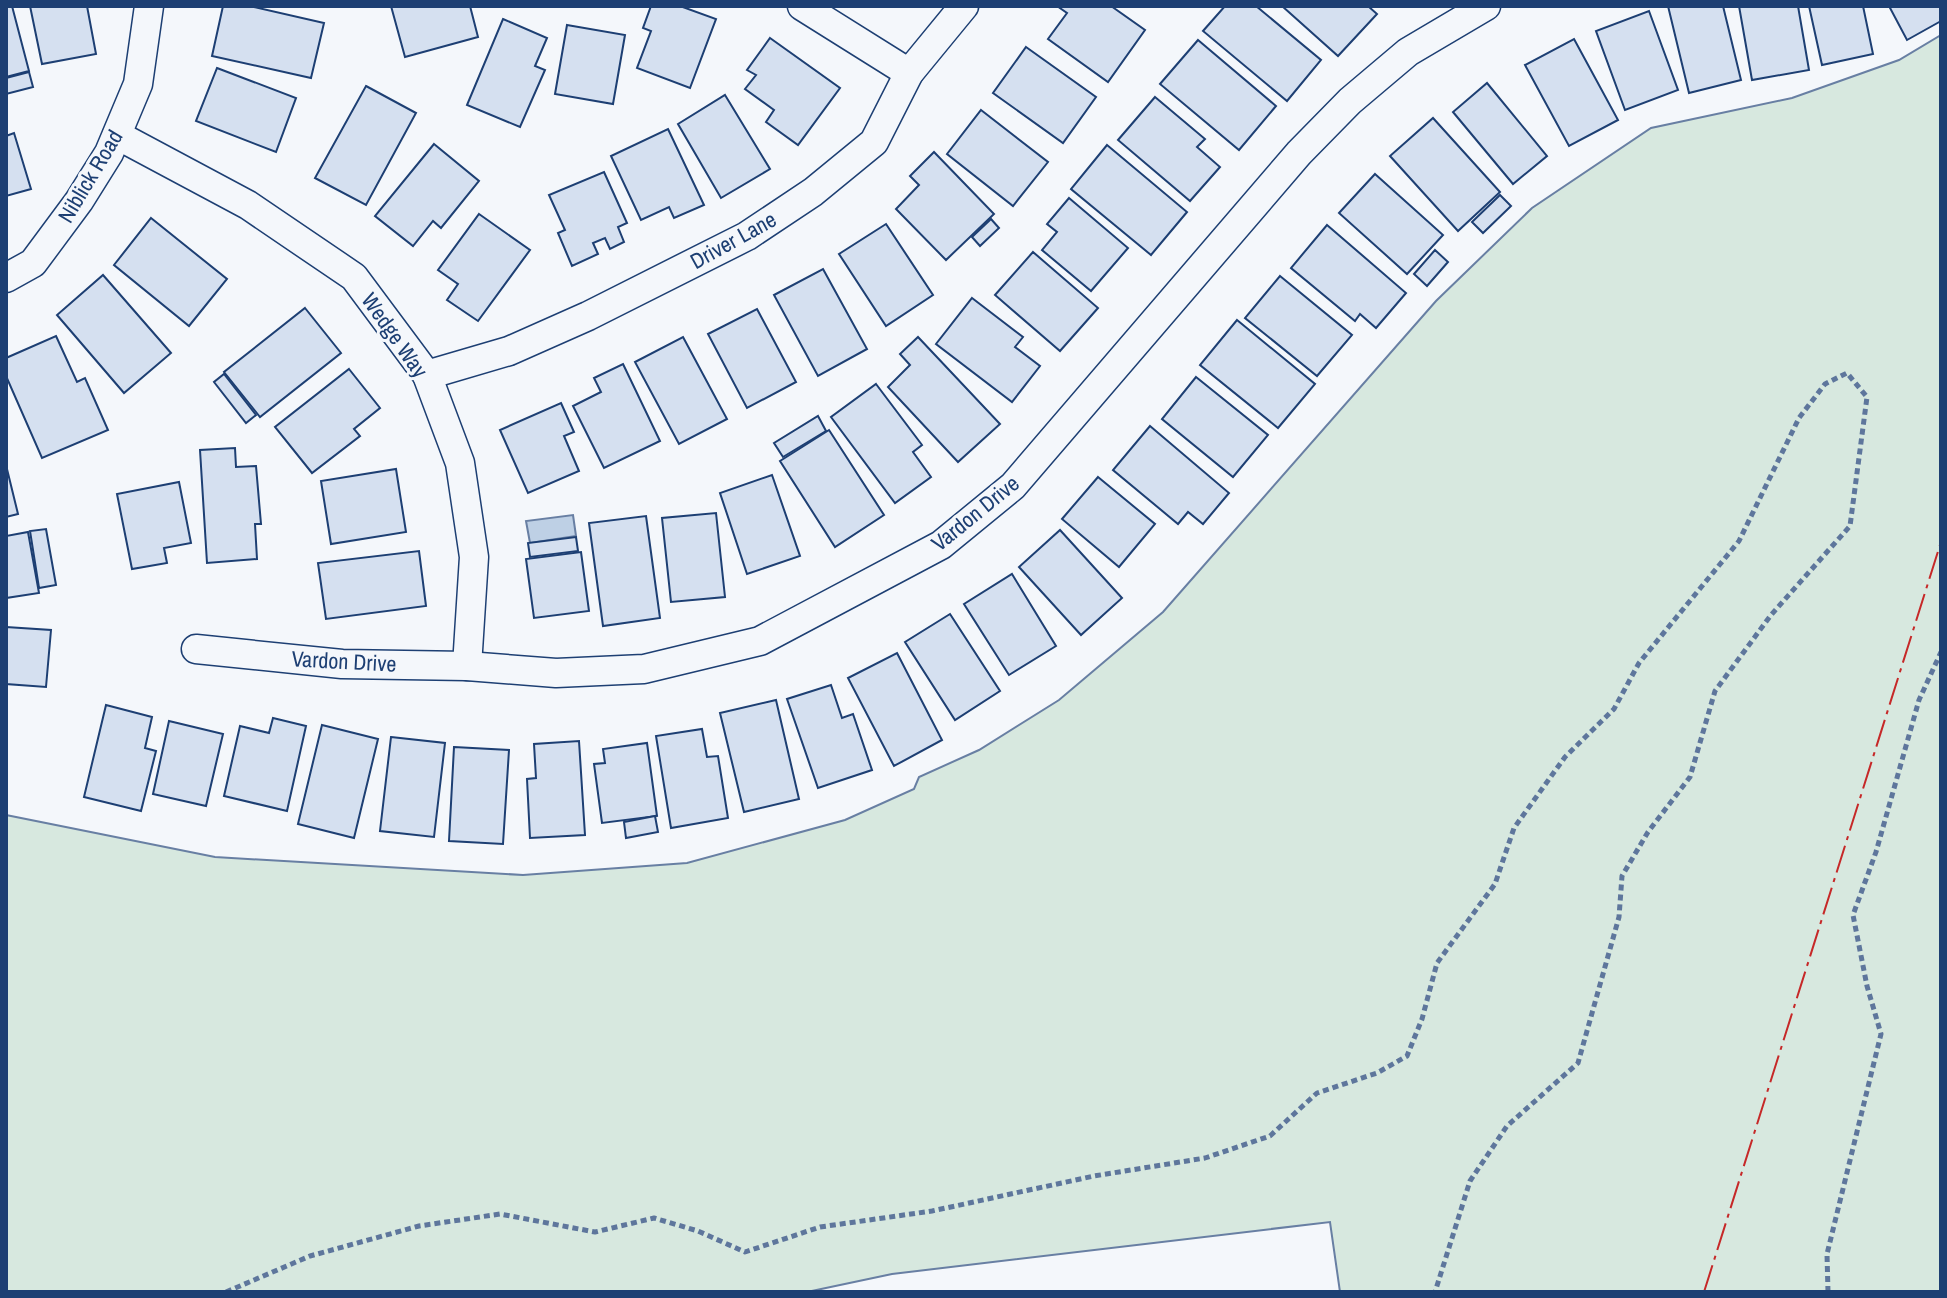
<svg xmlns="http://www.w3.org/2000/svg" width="1947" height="1298" font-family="'Archivo Narrow',sans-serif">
  <rect width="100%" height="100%" fill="#f4f7fb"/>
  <polygon fill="#d7e8df" stroke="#687fa3" stroke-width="2" points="1941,35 1941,1292 1340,1292 1330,1222 892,1274 807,1292 6,1292 6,815 215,857 523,875 687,863 845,820 914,789 919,777 979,750 1059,700 1163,612 1436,301 1532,208 1651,128 1792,98 1899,60"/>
  <polygon fill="#bed0e5" stroke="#687fa3" stroke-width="2" points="573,515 576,536 530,543 526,521"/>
  <g fill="#d5e0f0" stroke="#1d3f73" stroke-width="2">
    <polygon points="6,6 12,6 29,71 6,77"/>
    <polygon points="30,6 87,6 96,54 42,64"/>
    <polygon points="223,6 250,6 324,23 311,78 212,56"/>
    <polygon points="391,6 470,6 478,37 405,57"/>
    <polygon points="651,6 680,6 716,19 690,88 637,68 651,31 643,28"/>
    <polygon points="1057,6 1111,6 1145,30 1108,82 1048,39 1067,13"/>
    <polygon points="1225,6 1256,6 1321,60 1287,101 1203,31"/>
    <polygon points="1282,6 1368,6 1377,14 1338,56"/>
    <polygon points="1668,6 1723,6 1741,80 1689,93"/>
    <polygon points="1739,6 1798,6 1809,70 1752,80"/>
    <polygon points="1809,6 1863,6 1873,54 1822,65"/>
    <polygon points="1889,6 1941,6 1941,21 1907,40"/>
    <polygon points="1649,11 1678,90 1625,110 1596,31"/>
    <polygon points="503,19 547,38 535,66 545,70 520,127 467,105"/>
    <polygon points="567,25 625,35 613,104 555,94"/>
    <polygon points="770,38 840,88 798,145 766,122 774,110 745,89 756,75 747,70"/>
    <polygon points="1574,39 1618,120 1569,146 1525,65"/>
    <polygon points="1198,40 1276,106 1239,150 1160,84"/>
    <polygon points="1026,47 1096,97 1063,143 993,93"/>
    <polygon points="217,68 296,98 276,152 196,121"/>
    <polygon points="29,72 33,87 6,94 6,78"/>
    <polygon points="1487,83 1547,156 1513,184 1453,112"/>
    <polygon points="366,86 416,113 366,205 315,178"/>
    <polygon points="725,95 770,169 721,198 678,124"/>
    <polygon points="1155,97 1205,139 1197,147 1220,167 1190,201 1118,140"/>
    <polygon points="981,110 1048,162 1013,206 947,154"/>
    <polygon points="1433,118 1500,192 1458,231 1390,156"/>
    <polygon points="668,129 704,205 674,218 669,207 641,220 611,156"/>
    <polygon points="14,133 31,189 6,196 6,136"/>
    <polygon points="434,144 479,181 441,228 433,221 413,246 375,216"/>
    <polygon points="1107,145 1187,212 1151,255 1071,189"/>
    <polygon points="934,152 994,214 946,260 896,209 919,185 910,176"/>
    <polygon points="604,172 627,223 618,227 624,242 610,249 605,238 593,243 598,254 572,266 558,233 565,230 549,195"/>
    <polygon points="1375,174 1443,235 1407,274 1339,213"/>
    <polygon points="1500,195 1511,206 1483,233 1472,222"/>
    <polygon points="1069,198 1128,248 1091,291 1042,250 1057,232 1047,224"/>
    <polygon points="479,214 530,250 478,321 447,300 458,284 438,270"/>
    <polygon points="151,218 227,279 189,326 114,265"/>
    <polygon points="991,219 999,228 980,246 972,237"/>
    <polygon points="886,224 933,295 886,326 839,254"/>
    <polygon points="1327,225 1406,293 1376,328 1360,314 1355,321 1291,268"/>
    <polygon points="1435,250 1448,262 1427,286 1414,274"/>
    <polygon points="1033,252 1098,308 1060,351 995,295"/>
    <polygon points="823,269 867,349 818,376 774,295"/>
    <polygon points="103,275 171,353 124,393 57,315"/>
    <polygon points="1280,276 1352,335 1317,376 1245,318"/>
    <polygon points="972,298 1023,337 1015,347 1040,366 1012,402 936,344"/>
    <polygon points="305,308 341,353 260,417 224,372"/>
    <polygon points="757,309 796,382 747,408 708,334"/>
    <polygon points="1237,320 1315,384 1278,428 1200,365"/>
    <polygon points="56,336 77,382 85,378 108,430 42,458 6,376 6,358"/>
    <polygon points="683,337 727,419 679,444 635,362"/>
    <polygon points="918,337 1000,424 958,462 888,387 910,365 900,354"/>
    <polygon points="623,364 660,441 604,468 573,406 601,392 594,378"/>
    <polygon points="349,369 380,408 354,429 360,436 312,473 275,427"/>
    <polygon points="224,374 256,415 246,423 214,382"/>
    <polygon points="1196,377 1268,435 1233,477 1162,419"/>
    <polygon points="876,384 922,445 913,452 931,477 895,503 831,417"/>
    <polygon points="561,403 574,432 564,436 579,471 528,493 500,430"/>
    <polygon points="818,416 826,431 783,457 774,443"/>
    <polygon points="1150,426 1229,493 1203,524 1188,512 1178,524 1113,470"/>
    <polygon points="829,430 884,515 835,547 780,461"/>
    <polygon points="235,448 236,467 256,466 261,524 255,524 257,559 207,563 200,450"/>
    <polygon points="6,465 18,514 6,517"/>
    <polygon points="396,469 406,532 331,544 321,481"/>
    <polygon points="772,475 800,556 747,574 720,493"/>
    <polygon points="1098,477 1155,524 1119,567 1062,519"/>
    <polygon points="179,482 191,543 164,548 167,563 132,569 117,494"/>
    <polygon points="716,513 725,597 671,602 662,518"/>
    <polygon points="646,516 660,618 603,626 589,523"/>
    <polygon points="46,529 56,585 39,588 30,531"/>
    <polygon points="1060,530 1122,598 1081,635 1019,567"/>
    <polygon points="28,532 39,593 6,598 6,536"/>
    <polygon points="576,537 578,551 530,557 528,543"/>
    <polygon points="419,551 426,606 326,619 318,563"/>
    <polygon points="581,552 589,611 534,618 526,559"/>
    <polygon points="1012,574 1056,646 1009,675 964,604"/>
    <polygon points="950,614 1000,691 955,720 905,642"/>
    <polygon points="6,627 51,630 46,687 6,684"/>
    <polygon points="897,653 942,740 894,766 848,678"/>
    <polygon points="831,685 842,718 853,714 872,770 818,788 787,699"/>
    <polygon points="776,700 799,799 744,812 720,713"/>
    <polygon points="106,705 152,717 145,748 156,751 141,811 84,797"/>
    <polygon points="273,718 306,726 287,811 224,796 240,726 269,733"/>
    <polygon points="169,721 223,734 206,806 153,794"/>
    <polygon points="322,725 378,739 354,838 298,824"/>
    <polygon points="702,729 707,757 718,756 728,818 671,828 656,736"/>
    <polygon points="391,737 445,743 434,837 380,831"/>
    <polygon points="579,741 585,835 530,838 527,779 536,778 534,744"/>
    <polygon points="647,743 657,816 602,823 594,764 605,763 603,749"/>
    <polygon points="454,747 509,750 503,844 449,841"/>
    <polygon points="655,816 658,832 626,838 624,822"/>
  </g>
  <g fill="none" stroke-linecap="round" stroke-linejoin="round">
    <g stroke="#1d3f73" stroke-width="31">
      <g id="street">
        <polyline points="802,6 909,73"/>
        <polyline points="117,135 248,205 354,277 427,375 460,463 474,557 467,666"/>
        <polyline points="6,278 33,263 79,201 109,153 138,84 149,6"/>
        <polyline points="427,375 509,351 588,316 747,236 813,192 874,142 909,73 964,6"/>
        <polyline points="196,649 342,664 467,666 556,673 644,669 760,641 941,545 1013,486 1299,153 1350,101 1408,52 1486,6"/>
      </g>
    </g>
    <g stroke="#5e769c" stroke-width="5" stroke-dasharray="6 4" stroke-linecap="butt">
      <polyline points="226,1292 310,1256 419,1226 500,1214 595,1232 654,1218 698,1231 745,1252 820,1227 932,1211 1094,1176 1205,1158 1270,1136 1317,1093 1377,1073 1407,1056 1422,1019 1437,963 1495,884 1514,828 1565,757 1614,709 1639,663 1739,541 1799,418 1825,384 1847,373 1867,397 1850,526 1771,615 1715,691 1690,777 1648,832 1622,876 1619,917 1578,1063 1507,1126 1470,1181 1435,1292"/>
      <polyline points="1828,1292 1827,1254 1881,1034 1867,986 1853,915 1876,852 1919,700 1941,652"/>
    </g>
    <use href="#street" stroke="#f4f7fb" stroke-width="28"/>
    <polyline stroke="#c62828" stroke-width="2" stroke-dasharray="28 6 4 6" stroke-linecap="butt" points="1704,1292 1941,542"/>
  </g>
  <g text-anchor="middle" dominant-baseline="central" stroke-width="6" stroke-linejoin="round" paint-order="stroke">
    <g font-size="22" fill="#1d3f73" stroke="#f4f7fb">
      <text transform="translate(90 176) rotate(-59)">Niblick Road</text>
      <text transform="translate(733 240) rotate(-29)">Driver Lane</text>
      <text transform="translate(395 335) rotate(55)">Wedge Way</text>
      <text transform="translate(975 513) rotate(-39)">Vardon Drive</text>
      <text transform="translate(344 661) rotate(3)">Vardon Drive</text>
    </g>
  </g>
  <rect width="1947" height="1298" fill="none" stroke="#1d3f73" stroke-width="16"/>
</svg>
